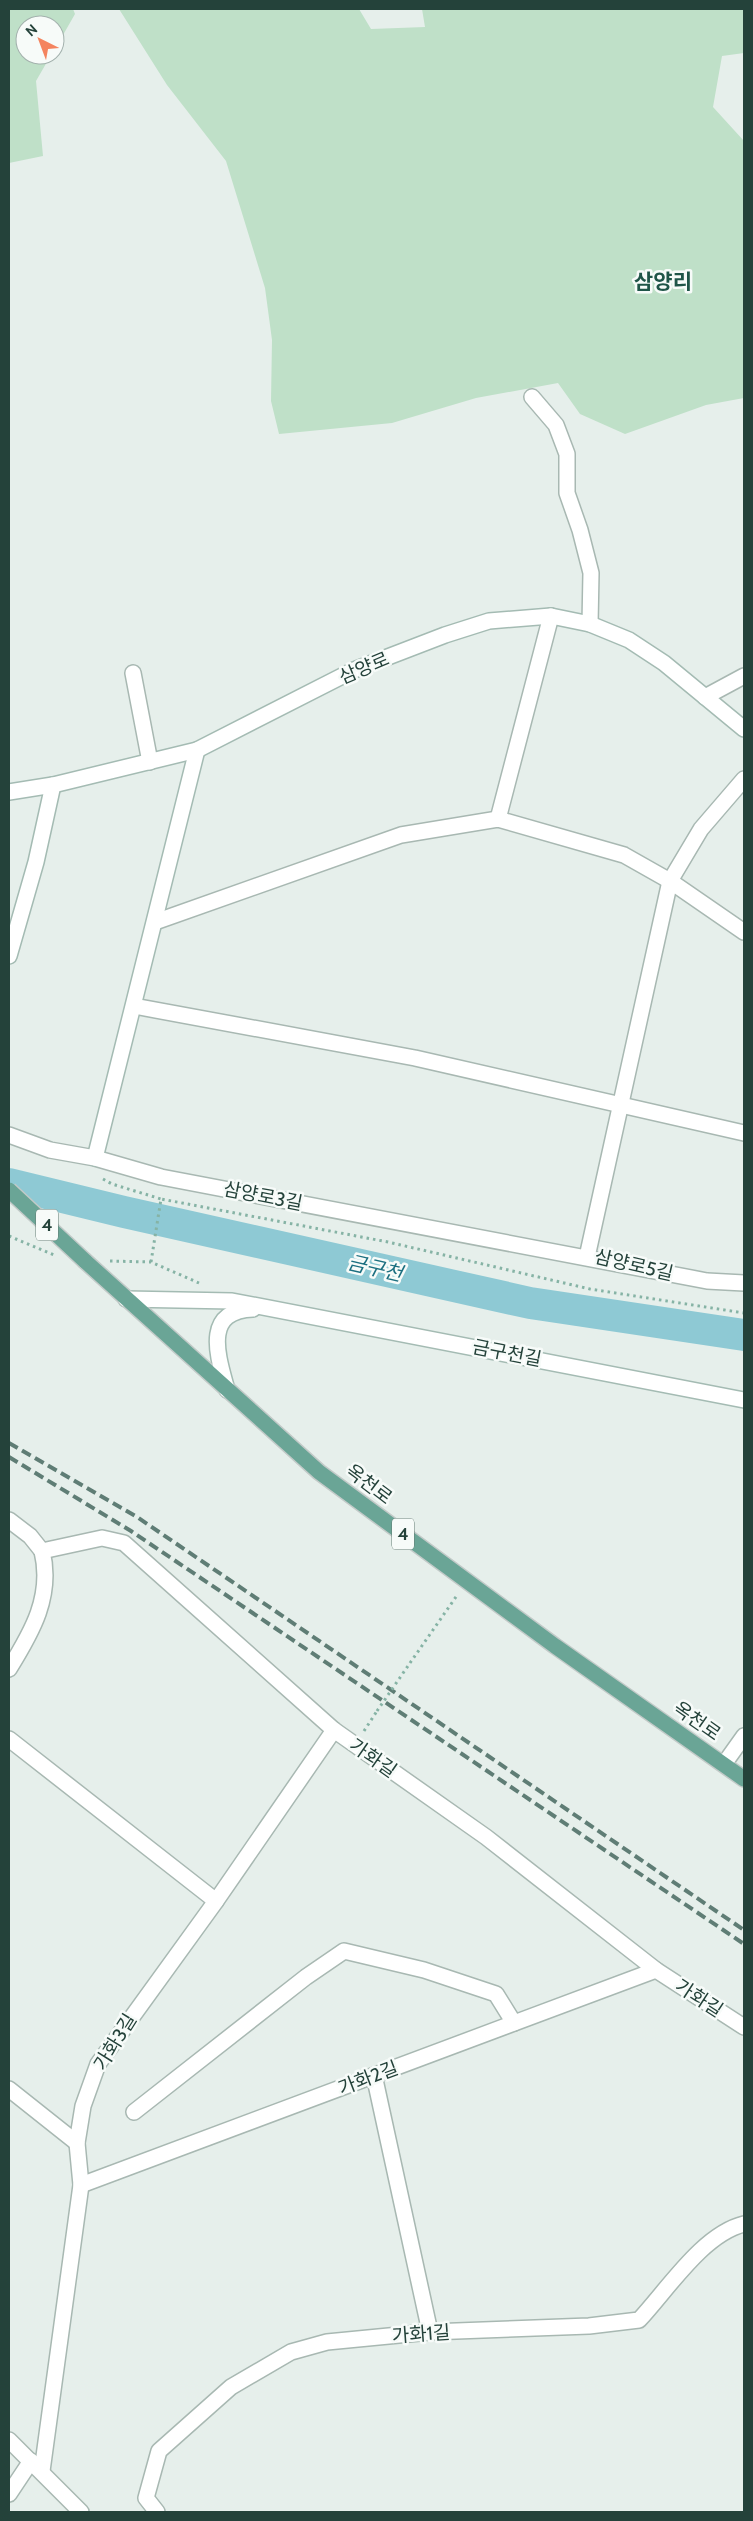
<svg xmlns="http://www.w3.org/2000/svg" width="753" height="2521" font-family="Cabin,'Noto Sans KR',sans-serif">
  <rect width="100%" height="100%" fill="#e6efeb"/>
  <g fill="#bfe0c8">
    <polygon points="9,9 73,9 75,14 55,49 55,25 25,25 25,55 51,55 36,81 43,156 9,163"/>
    <polygon points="119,9 359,9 371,29 425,27 422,9 744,9 744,53 722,56 713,107 744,141 744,398 706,405 625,434 580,414 558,383 476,398 392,423 279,434 271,401 272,340 265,288 226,161 167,85"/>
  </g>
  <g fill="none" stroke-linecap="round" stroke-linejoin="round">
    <polyline stroke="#8ec9d4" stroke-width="32" points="9,1184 124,1212 530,1303 744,1335"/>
    <g stroke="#a8b8b2" stroke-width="18">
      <g id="street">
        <polyline points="532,397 556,425 567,454 567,493 580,530 591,573 590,624"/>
        <polyline points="133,673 150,762"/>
        <polyline points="705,697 744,676"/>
        <polyline points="498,819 551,616"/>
        <polyline points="155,922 401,835 498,819 624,855 670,881 744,932"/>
        <polyline points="134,1006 415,1058 744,1133"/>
        <polyline points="9,1135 50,1150 95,1158 161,1177 707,1281 744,1283"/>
        <polyline points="587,1257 670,881 701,829 744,779"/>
        <polyline points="9,1520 30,1536 42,1551 102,1538 124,1543 334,1730 486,1837 656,1970 744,2027"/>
        <path d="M9,1669C32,1632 53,1596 42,1551"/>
        <polyline points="9,1739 216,1901"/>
        <polyline points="724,1764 744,1736"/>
        <polyline points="374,2075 430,2332"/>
        <polyline points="9,2089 77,2143"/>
        <polyline points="134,2112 306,1977 344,1951 424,1970 496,1994 514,2023"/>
        <polyline points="81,2185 656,1970"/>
        <polyline points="9,2440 81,2512"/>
        <polyline points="42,2471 81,2185 77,2143 83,2106 98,2064 216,1901 334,1730"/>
        <polyline points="9,2494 31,2461"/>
        <path d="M157,2512L146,2498L159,2451L231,2387L291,2352L327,2342L430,2332L589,2326L639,2320C668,2289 703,2234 744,2224"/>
      </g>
    </g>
    <g stroke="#a4bbb3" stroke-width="18">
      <g id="secondary">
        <polyline points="9,792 53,785 197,750 354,670 445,635 489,621 551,616 590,624 629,640 664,663 744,729"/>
        <polyline points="9,956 36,862 53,785"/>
        <polyline points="95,1158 197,750"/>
        <polyline points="126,1299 232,1301 744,1400"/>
        <path d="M227,1390C218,1356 202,1311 253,1309"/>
      </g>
    </g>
    <g stroke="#c2cac8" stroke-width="18">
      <polyline id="primary" points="85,1261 319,1472 555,1646 744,1779"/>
    </g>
    <g stroke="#86b3a5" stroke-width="3" stroke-dasharray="2.5 4" stroke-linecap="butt">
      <polyline points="103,1179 112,1184 161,1199"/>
      <polyline points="9,1236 54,1255"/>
      <polyline points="110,1261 151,1262 199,1283"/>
      <polyline points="151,1262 161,1199 388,1242 590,1289 744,1313"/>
      <polyline points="410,1663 458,1594"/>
      <polyline points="364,1731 377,1711"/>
    </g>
    <use href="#street" stroke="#fff" stroke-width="15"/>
    <use href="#secondary" stroke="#fff" stroke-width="15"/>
    <use href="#primary" stroke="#6aa596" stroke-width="15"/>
    <g stroke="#5f7d75" stroke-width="4" stroke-dasharray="10 5" stroke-linecap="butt">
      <polyline points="9,1443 137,1517 744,1930"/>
      <polyline points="9,1457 131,1531 744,1944"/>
    </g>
    <g stroke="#c2cac8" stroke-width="18" stroke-linecap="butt">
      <polyline id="primary-bridge" points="9,1190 85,1261"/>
    </g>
    <polyline stroke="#86b3a5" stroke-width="3" stroke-dasharray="2.5 4" stroke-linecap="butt" points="377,1711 410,1663"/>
    <use href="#primary-bridge" stroke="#6aa596" stroke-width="15"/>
  </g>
  <g text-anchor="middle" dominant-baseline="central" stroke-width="5" stroke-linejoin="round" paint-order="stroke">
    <g fill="#f7fbf9" stroke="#637a73" stroke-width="1">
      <rect x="36" y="1209.5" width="22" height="31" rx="4"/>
      <rect x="392" y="1518.5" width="22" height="31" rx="4"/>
    </g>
    <g font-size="18" font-weight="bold" fill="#24423a">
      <text x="47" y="1225">4</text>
      <text x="403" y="1534">4</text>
    </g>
    <g font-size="19" fill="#24423a" stroke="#f7fbf9">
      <text transform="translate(364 668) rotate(-23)">삼양로</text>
      <text transform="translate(263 1196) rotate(11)">삼양로3길</text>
      <text transform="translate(634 1265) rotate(13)">삼양로5길</text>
      <text transform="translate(507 1353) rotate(11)">금구천길</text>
      <text transform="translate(369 1484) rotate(37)">옥천로</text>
      <text transform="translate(697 1721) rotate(35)">옥천로</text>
      <text transform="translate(373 1758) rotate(35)">가화길</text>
      <text transform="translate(699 1998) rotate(33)">가화길</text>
      <text transform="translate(115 2042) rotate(-58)">가화3길</text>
      <text transform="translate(368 2078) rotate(-21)">가화2길</text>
      <text transform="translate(421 2334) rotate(-4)">가화1길</text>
    </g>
    <g font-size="20" font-style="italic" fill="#1c6f80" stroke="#f7fbf9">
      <text transform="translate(375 1268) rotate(13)">금구천</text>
    </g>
    <g font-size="21" font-weight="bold" fill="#1f5548" stroke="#f7fbf9">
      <text x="663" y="281">삼양리</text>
    </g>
  </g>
  <rect width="753" height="2521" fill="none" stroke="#24423a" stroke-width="20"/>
  <g transform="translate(40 40) rotate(318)"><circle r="24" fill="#f7fbf9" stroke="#a3b1ad"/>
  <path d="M0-4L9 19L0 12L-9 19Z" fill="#f4845f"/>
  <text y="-8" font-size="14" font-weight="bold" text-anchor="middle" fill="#24423a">N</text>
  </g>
</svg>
